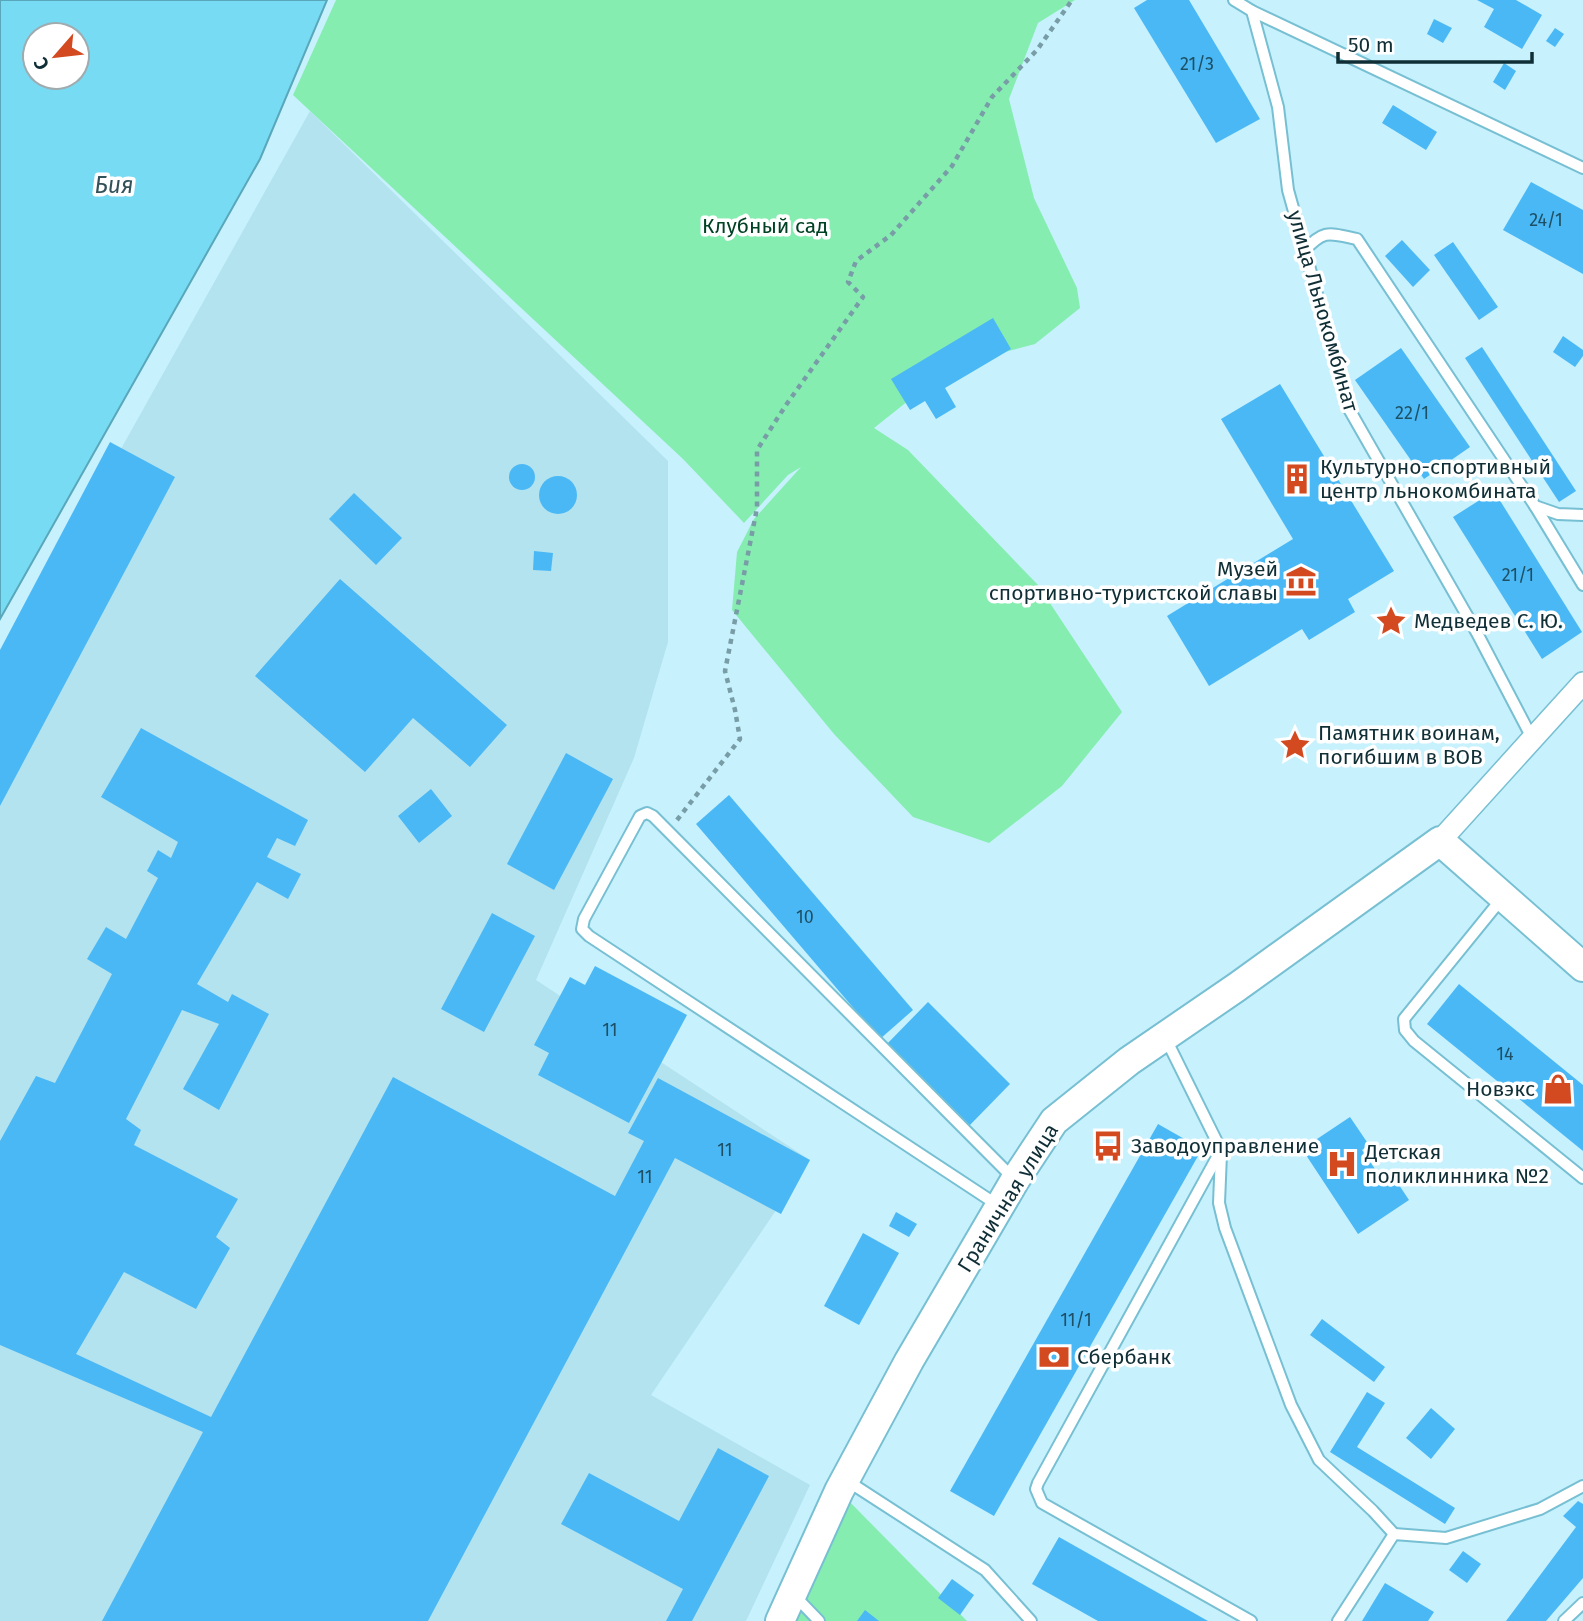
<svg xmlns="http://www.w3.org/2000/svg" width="1583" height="1621" font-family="'Fira Sans',sans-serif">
  <rect width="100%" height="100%" fill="#c7f1fd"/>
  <polygon fill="#b4e3f0" points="310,111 668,461 668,642 634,758 536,980 810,1160 651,1395 810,1485 746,1621 0,1621 0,665"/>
  <g fill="#86edb1">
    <polygon points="336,0 1075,0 1038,23 1009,99 1034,198 1077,288 1080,308 1035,344 952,366 874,428 908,450 1038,585 1122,712 1062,786 989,843 913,817 834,734 732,610 737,552 754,519 801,467 788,475 744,523 683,459 293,95"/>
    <polygon points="839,1491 967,1621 780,1621"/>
  </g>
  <path fill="#78dbf4" stroke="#58a7bb" stroke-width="2" fill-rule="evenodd" d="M0,0H327L260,159L0,619ZM35,35H77V77H35Z"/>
  <g fill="#4ab8f5">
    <polygon points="1147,0 1189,0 1260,119 1216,143 1134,8"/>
    <polygon points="1477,0 1516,0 1542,15 1522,49 1484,27 1494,9"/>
    <polygon points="1434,19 1452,28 1443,43 1427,34"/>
    <polygon points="1555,28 1564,34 1555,47 1546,41"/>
    <polygon points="1504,63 1516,71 1505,90 1493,82"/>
    <polygon points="1393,105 1437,132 1426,150 1382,123"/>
    <polygon points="1531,182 1583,210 1583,274 1503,230"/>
    <polygon points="1402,240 1430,270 1413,287 1385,256"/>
    <polygon points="1453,242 1498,307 1479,320 1434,255"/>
    <polygon points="993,318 1011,349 945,388 956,407 936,419 925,401 910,410 891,379"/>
    <polygon points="1563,336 1583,350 1583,356 1575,367 1553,352"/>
    <polygon points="1482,347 1576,491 1559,502 1465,358"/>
    <polygon points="1401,348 1470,447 1424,479 1355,380"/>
    <polygon points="1280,384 1394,571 1348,599 1355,612 1309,640 1302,629 1209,686 1167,616 1293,539 1221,419"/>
    <polygon points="110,442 175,477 0,806 0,650"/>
    <circle cx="522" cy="477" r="13"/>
    <circle cx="558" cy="495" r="19"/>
    <polygon points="1494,491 1582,632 1542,659 1453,517"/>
    <polygon points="354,493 402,538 376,565 329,519"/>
    <polygon points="534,551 553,553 551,571 533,570"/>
    <polygon points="340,579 507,725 470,767 413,718 365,772 255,676"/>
    <polygon points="141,728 308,820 295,846 277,838 267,857 301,874 288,899 257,882 197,984 228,1002 232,994 269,1014 219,1110 183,1089 219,1024 182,1010 126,1119 141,1130 134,1145 238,1199 216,1237 230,1248 196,1309 124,1272 76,1354 211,1417 393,1077 615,1196 644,1141 628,1133 658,1078 810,1160 781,1214 675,1158 428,1621 102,1621 203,1432 0,1345 0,1141 36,1076 55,1083 112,974 87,959 106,927 126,939 158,878 147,871 158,850 171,858 178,842 101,797"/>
    <polygon points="566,753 613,779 554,890 507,864"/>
    <polygon points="431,789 452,816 419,843 398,816"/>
    <polygon points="729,795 913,1010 880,1039 696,824"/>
    <polygon points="492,913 535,936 484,1032 441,1009"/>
    <polygon points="595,966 687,1015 629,1123 538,1075 549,1053 534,1045 570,977 585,985"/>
    <polygon points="1459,984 1583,1085 1583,1151 1427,1024"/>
    <polygon points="928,1002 1010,1084 968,1127 886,1045"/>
    <polygon points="1350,1117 1369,1145 1362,1150 1386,1185 1395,1179 1409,1200 1358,1234 1302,1149"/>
    <polygon points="1158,1124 1202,1149 994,1516 950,1491"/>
    <polygon points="896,1212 917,1224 909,1237 889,1226"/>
    <polygon points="863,1233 899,1253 859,1325 824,1306"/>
    <polygon points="1322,1319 1385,1367 1374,1382 1310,1335"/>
    <polygon points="1367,1392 1385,1403 1357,1447 1455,1508 1445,1524 1330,1452"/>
    <polygon points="1431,1408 1455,1429 1431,1459 1406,1438"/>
    <polygon points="718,1448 769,1476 692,1621 666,1621 683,1589 561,1524 589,1473 679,1521"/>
    <polygon points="1578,1501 1583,1504 1583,1578 1546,1621 1506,1621 1576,1527 1563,1516"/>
    <polygon points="1059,1537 1208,1621 1098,1621 1032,1584"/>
    <polygon points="1463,1551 1481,1564 1467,1583 1449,1570"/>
    <polygon points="952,1579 974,1595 960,1615 938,1598"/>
    <polygon points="1385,1583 1434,1612 1428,1621 1362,1621"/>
    <polygon points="865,1610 879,1621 857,1621"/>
  </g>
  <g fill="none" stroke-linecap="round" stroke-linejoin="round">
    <g stroke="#77bfd2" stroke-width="14">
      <g id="service">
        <polyline points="1234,0 1252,11 1583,168"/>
        <polyline points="1252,11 1278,107 1288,190 1349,409 1477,633 1532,738"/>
        <path d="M1304,251C1324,229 1329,233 1357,239L1535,506L1558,514L1583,515"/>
        <polyline points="1535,506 1583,585"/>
        <polyline points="1503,897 1404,1019 1405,1030 1414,1041 1583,1178"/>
        <polyline points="1166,1039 1221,1150 1038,1483 1036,1489 1042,1503 1251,1621"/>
        <polyline points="1221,1154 1219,1203 1225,1228 1291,1405 1319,1460 1373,1511 1394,1534"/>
        <polyline points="999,1206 589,936 582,929 584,919 640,816 647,813 653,816 1013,1178"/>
        <polyline points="846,1480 985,1570 1031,1621"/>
        <polyline points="794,1595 819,1621"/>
        <polyline points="1338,1621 1394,1534 1446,1538 1540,1509 1583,1486"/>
        <polyline points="1564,1621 1583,1603"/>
      </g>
    </g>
    <g stroke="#77bfd2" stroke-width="24">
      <polyline id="minor" points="1440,841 1583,683"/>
    </g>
    <g stroke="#77bfd2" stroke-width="32">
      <polyline id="tertiary" points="780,1621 839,1491 909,1361 1015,1180 1054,1121 1129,1061 1237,987 1440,841 1583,967"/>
    </g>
    <polyline stroke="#789da7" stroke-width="4.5" stroke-dasharray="5 5" stroke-linecap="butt" points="677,820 740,739 735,710 725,671 757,508 757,450 786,405 863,297 848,282 856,261 891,235 952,166 992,97 1037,50 1072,0"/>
    <use href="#service" stroke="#fff" stroke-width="10"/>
    <use href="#minor" stroke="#fff" stroke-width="21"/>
    <use href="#tertiary" stroke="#fff" stroke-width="28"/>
  </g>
  <defs>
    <g id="building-bare" transform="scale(2.415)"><path d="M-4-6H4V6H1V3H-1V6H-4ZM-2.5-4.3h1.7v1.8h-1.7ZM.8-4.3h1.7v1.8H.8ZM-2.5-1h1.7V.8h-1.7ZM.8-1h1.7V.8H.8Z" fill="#d34a20" stroke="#fff" stroke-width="2.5" paint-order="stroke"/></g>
    <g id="museum-bare" transform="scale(2.415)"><path d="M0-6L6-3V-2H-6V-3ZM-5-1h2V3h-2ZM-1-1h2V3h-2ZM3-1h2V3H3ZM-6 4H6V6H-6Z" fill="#d34a20" stroke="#fff" stroke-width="2.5" paint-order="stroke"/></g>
    <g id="sight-bare" transform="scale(2.415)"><path d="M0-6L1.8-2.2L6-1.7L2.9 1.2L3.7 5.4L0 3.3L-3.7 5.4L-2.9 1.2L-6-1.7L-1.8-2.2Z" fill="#d34a20" stroke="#fff" stroke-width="2.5" paint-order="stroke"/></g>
    <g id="shop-bare" transform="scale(2.415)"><path d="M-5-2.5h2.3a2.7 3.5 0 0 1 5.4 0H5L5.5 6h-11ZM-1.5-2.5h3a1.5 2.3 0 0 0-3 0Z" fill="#d34a20" stroke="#fff" stroke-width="2.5" paint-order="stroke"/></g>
    <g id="bus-bare" transform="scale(2.415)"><path d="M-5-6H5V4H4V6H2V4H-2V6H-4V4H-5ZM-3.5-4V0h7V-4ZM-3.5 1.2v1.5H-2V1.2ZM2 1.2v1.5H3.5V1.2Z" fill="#d34a20" stroke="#fff" stroke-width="2.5" paint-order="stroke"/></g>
    <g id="hospital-bare" transform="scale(2.415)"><path d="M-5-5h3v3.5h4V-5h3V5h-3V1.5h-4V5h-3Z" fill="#d34a20" stroke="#fff" stroke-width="2.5" paint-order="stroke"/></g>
    <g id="bank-bare" transform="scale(2.415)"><path d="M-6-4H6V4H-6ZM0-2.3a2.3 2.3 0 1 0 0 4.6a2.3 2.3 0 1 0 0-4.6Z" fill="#d34a20" stroke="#fff" stroke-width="2.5" paint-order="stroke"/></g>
  </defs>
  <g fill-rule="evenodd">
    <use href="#building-bare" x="1297" y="479"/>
    <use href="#museum-bare" x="1301" y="581"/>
    <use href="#sight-bare" x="1391" y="621"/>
    <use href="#sight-bare" x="1295" y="745"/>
    <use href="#shop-bare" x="1558" y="1089"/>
    <use href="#bus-bare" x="1108" y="1146"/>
    <use href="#hospital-bare" x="1342" y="1164"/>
    <use href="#bank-bare" x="1054" y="1357"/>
  </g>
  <g text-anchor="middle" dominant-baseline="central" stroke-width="7" stroke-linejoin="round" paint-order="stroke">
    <g font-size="18" fill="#1e5065">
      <text x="1197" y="64">21/3</text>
      <text x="1546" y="220">24/1</text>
      <text x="1412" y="413">22/1</text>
      <text x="1518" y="575">21/1</text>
      <text x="805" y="917">10</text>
      <text x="610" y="1030">11</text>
      <text x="1505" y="1054">14</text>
      <text x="725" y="1150">11</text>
      <text x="645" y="1177">11</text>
      <text x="1076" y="1320">11/1</text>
    </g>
    <g font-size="21" fill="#014124" stroke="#fff">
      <text x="765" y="226">Клубный сад</text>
    </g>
    <g font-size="21" fill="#0f2e35" stroke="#fff">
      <text transform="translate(1323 311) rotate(74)">улица Льнокомбинат</text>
      <text transform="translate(1008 1198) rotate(-58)">Граничная улица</text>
    </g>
    <g font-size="21" fill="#0f2e35" stroke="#fff" text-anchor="start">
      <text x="1320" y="467">Культурно-спортивный<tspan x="1320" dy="24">центр льнокомбината</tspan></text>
      <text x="1278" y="569" text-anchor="end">Музей<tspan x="1278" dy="24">спортивно-туристской славы</tspan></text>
      <text x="1414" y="621">Медведев С. Ю.</text>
      <text x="1318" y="733">Памятник воинам,<tspan x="1318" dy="24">погибшим в ВОВ</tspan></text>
      <text x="1535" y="1089" text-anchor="end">Новэкс</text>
      <text x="1131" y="1146">Заводоуправление</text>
      <text x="1365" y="1152">Детская<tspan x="1365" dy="24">поликлинника №2</tspan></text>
      <text x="1077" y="1357">Сбербанк</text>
    </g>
    <g font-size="23" font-style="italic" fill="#325159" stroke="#fff">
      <text x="114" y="185">Бия</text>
    </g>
  </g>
  <g transform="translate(56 56) rotate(242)"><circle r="33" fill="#ffffff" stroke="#9fabae" stroke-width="2"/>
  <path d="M0-5L12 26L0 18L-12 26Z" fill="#d34a20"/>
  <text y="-10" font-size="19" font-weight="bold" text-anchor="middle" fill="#0f2e35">С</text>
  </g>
  <path d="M1338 52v10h194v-10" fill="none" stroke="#0f2e35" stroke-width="3.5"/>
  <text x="1348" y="52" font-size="21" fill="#0f2e35" stroke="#ffffff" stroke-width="5" paint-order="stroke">50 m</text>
</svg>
